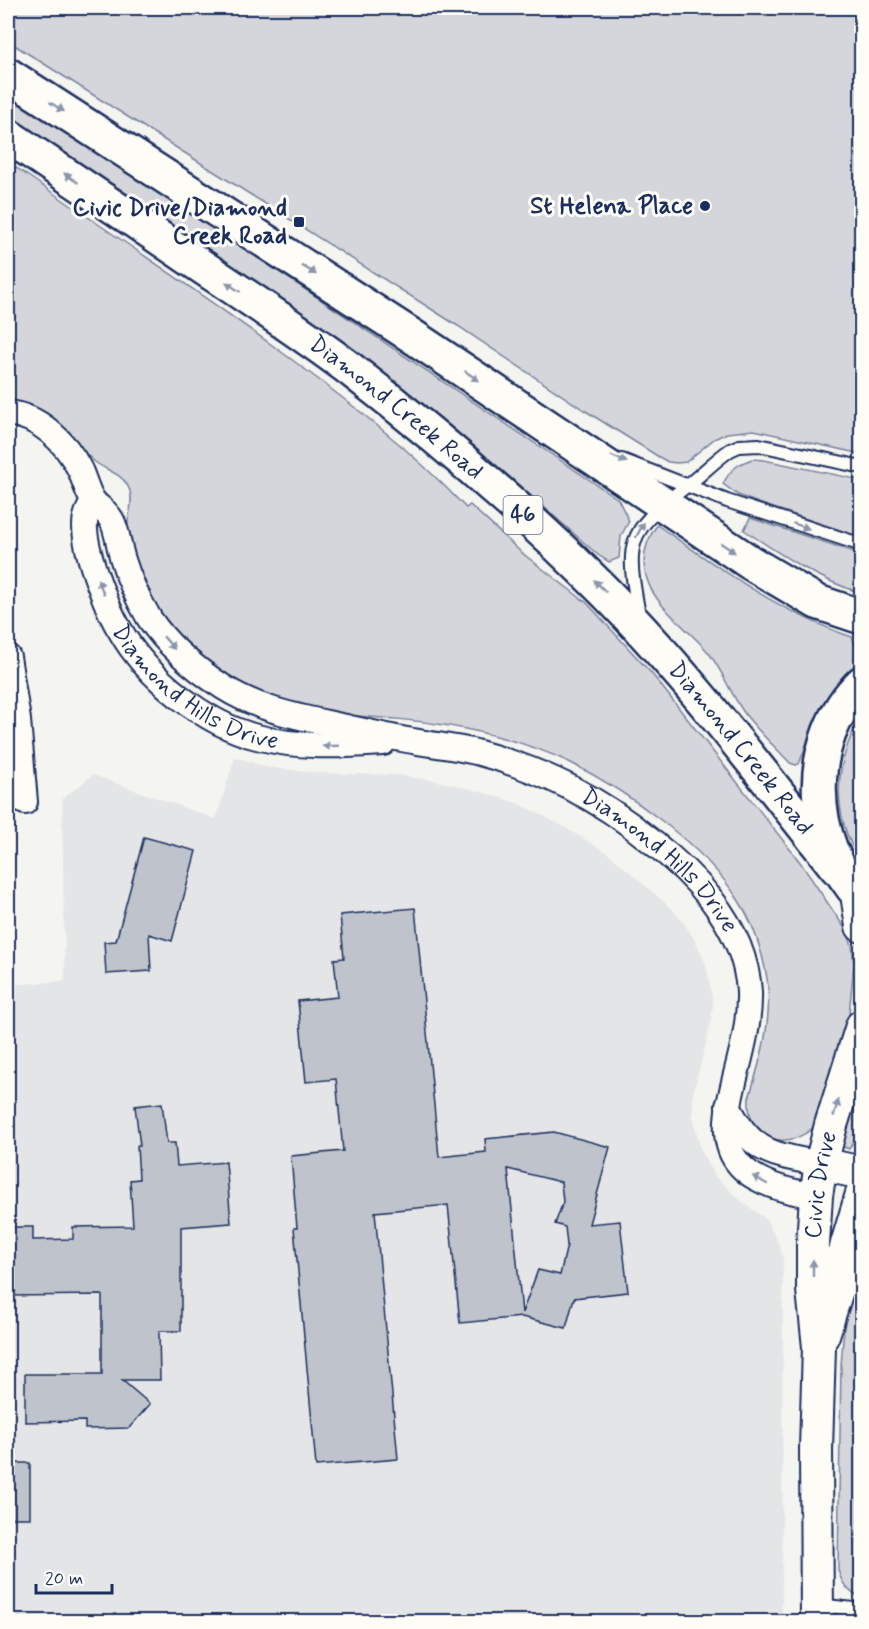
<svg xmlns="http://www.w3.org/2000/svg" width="869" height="1629" font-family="Mynerve,sans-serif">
  <rect width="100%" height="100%" fill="#f4f4f1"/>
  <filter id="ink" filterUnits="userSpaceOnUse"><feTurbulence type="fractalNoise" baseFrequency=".0167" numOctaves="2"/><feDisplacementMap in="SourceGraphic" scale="12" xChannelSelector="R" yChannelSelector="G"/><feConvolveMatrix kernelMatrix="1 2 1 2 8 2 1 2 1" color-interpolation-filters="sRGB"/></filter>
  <g filter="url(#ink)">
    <polygon fill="#e4e5e6" points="235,757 266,767 318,773 397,775 438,781 479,791 520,804 561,825 609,854 673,910 686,926 697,944 706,965 713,1003 711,1022 693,1094 693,1117 700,1148 716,1177 740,1200 766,1219 780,1246 783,1258 782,1621 8,1622 8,985 65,981 62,799 93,775 216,819"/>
    <g fill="#d4d6db" stroke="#78829c" stroke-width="1.5">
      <polygon points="8,8 861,8 861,454 754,430 727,433 714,439 686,462 677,463 668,462 659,457 584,410 458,326 8,41"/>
      <path d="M8,90L618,499L629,521L621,536L619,558L609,562L598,555C532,497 468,438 398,384C273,290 138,207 8,120Z"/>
      <path d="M8,162C97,224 188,284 276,348C343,397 409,447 466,508L470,505L522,553L587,603L652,674L800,862L846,930L852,945L854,964L848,1024L816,1125C788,1153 746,1141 749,1098C761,1059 773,1019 767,978C762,951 754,924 739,901C705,846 627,791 569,762C540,748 506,738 475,731C440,723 405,719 370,717C348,715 323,715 301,709C264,699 227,681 198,656C169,632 128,570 127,531C127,517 134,505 130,491C124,473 108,472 95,462C64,435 54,404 8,400Z"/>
      <path d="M753,459L764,460L861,480V537L753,501L738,495L723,484C730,470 738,463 753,459Z"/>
      <path d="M750,518L861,554V593C819,580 781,555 744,530Z"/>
      <path d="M657,525C719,568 779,612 852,637L861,659L845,674L818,714L799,764L796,765L790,763C776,748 761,734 749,719C732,699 724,672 708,652C690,630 657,608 648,582C640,561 645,542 657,525Z"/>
      <path d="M861,715V863C830,812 834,765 861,715Z"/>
      <polygon points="861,1078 861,1128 849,1149 841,1146"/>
      <path d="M861,1245V1598C848,1592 842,1584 838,1570L841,1366L845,1315Z"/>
    </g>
    <g fill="#bfc3cc" stroke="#1b2f5e" stroke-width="1.5" fill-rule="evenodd">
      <polygon points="144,837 196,851 172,941 149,934 151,971 106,974 104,942 116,941"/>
      <path d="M415,908L439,1157L486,1152L485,1139L554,1132L610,1147L589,1224L620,1221L628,1292L574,1298L566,1328L522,1317L460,1323L448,1205L375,1212L398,1459L316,1466L294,1228H297L291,1156L343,1151L336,1079L306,1082L298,1001L338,997L334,959L344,958L340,915ZM508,1169L561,1182L563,1202L555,1224L565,1227L567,1245L560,1275L538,1270L522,1313Z"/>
      <polygon points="162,1103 167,1143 175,1143 177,1166 226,1162 231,1223 181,1227 181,1331 159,1331 160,1380 122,1380 150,1404 129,1428 85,1429 85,1421 25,1422 25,1374 102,1374 102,1295 8,1296 8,1227 33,1227 33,1240 73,1239 73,1227 133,1226 130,1180 139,1179 137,1146 140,1146 135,1106"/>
      <rect x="8" y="1463" width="22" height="55"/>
    </g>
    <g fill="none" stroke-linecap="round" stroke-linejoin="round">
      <g stroke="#1b2f5e" stroke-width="16">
        <g id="service">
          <polyline points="622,460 727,501 862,545"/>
          <path d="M639,615C626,544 625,533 684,488C700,476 714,461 730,450L739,446L759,445L862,467"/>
          <polyline points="818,1605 862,1610"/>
        </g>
      </g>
      <g stroke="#1b2f5e" stroke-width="28">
        <g id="minor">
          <path id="s1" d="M8,413C39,416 66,442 80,470C84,479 87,491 92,499C98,509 107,509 113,523C118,534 119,548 123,560C129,580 138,599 149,618C168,647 194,668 223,687C262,712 306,718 350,728C371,732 392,738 413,741C434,745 455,747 476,752C543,770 598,797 651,841C673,858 694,877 711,899C732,926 747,957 749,992C752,1086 665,1173 816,1196"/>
          <path id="s2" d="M93,502C91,506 88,510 87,514C80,530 93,568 99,584C105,600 111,616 120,630C146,677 205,724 257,737C298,748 341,746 383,743"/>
          <polyline points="8,657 18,720 25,802"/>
          <path d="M728,1106C752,1154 772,1154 821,1164"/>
        </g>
      </g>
      <g stroke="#1b2f5e" stroke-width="36">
        <g id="tertiary">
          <polyline points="857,894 862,926"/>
          <polyline points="821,1164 862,1173"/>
          <polyline points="823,1335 837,1290 847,1244 862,1194"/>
          <path id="s3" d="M817,1622L816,1449L819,1347L813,1290V1244L816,1196L821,1164L831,1125L862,1026"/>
        </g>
      </g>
      <g stroke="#1b2f5e" stroke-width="38">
        <g id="primary">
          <polyline points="8,75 412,336 751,563 817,602 862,617"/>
          <path id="s4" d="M8,136C71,178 135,221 198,264C249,298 301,332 350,369C434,434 516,504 591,578C682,667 758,769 837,868"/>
        </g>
      </g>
      <g stroke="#1b2f5e" stroke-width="38">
        <path id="trunk" d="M862,683C803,739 807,842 862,898"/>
      </g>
      <use href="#service" stroke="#fdfcf7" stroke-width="12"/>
      <use href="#minor" stroke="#fdfcf7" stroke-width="24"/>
      <use href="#tertiary" stroke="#fdfcf7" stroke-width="32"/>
      <use href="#primary" stroke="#fdfcf7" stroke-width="33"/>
      <use href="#trunk" stroke="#fdfcf7" stroke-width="33"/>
    </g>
    <defs><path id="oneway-solid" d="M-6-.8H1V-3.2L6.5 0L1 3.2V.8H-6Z" transform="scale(1.5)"/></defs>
    <g fill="#8c96aa">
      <use href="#oneway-solid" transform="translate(57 107) rotate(33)"/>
      <use href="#oneway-solid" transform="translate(71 178) rotate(-146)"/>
      <use href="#oneway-solid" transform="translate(309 270) rotate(32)"/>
      <use href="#oneway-solid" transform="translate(233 287) rotate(-146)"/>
      <use href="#oneway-solid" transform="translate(472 376) rotate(34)"/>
      <use href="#oneway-solid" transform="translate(619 459) rotate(23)"/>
      <use href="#oneway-solid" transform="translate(801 526) rotate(19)"/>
      <use href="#oneway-solid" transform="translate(640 530) rotate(-61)"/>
      <use href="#oneway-solid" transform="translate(728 548) rotate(34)"/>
      <use href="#oneway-solid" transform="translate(600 586) rotate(-135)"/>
      <use href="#oneway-solid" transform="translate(101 587) rotate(-111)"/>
      <use href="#oneway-solid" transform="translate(169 643) rotate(49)"/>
      <use href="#oneway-solid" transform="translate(331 746) rotate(178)"/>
      <use href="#oneway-solid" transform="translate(836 1108) rotate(-73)"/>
      <use href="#oneway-solid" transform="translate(760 1180) rotate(-150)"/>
      <use href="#oneway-solid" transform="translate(813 1268) rotate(-90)"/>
    </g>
  </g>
  <g fill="#1b2f5e" stroke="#fdfcf7" stroke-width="2">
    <circle cx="705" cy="206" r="6"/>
    <rect x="293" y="216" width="12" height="12" rx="3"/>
  </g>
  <g text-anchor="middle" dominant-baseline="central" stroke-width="6" stroke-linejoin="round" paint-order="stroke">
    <rect fill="#fdfcf7" stroke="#5f6c8c" stroke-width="1.5" x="503.5" y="496" width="39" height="38" rx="4.5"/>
    <g font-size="22" font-weight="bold" fill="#1b2f5e">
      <text x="523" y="515">46</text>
    </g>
    <g font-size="24" font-weight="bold" fill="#1b2f5e" stroke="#fdfcf7" text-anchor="end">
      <text x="693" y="206">St Helena Place</text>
      <text x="287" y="208">Civic Drive/Diamond<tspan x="287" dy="28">Creek Road</tspan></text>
    </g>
    <g font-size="24" fill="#1b2f5e" stroke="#fdfcf7">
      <text stroke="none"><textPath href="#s4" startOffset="474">Diamond Creek Road</textPath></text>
      <text stroke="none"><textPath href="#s2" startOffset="234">Diamond Hills Drive</textPath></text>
      <text stroke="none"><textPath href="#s4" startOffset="960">Diamond Creek Road</textPath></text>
      <text stroke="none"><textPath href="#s1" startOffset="843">Diamond Hills Drive</textPath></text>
      <text stroke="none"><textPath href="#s3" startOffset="438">Civic Drive</textPath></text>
    </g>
  </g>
  <rect width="869" height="1629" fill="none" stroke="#fdfcf7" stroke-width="30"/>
  <rect x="15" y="15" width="839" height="1599" fill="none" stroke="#1b2f5e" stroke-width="2" filter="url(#ink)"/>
  <path d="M36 1584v9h76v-9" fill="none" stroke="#1b2f5e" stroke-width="3"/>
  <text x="45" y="1584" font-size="18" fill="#1b2f5e" stroke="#fdfcf7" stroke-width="4.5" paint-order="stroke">20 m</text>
</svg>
